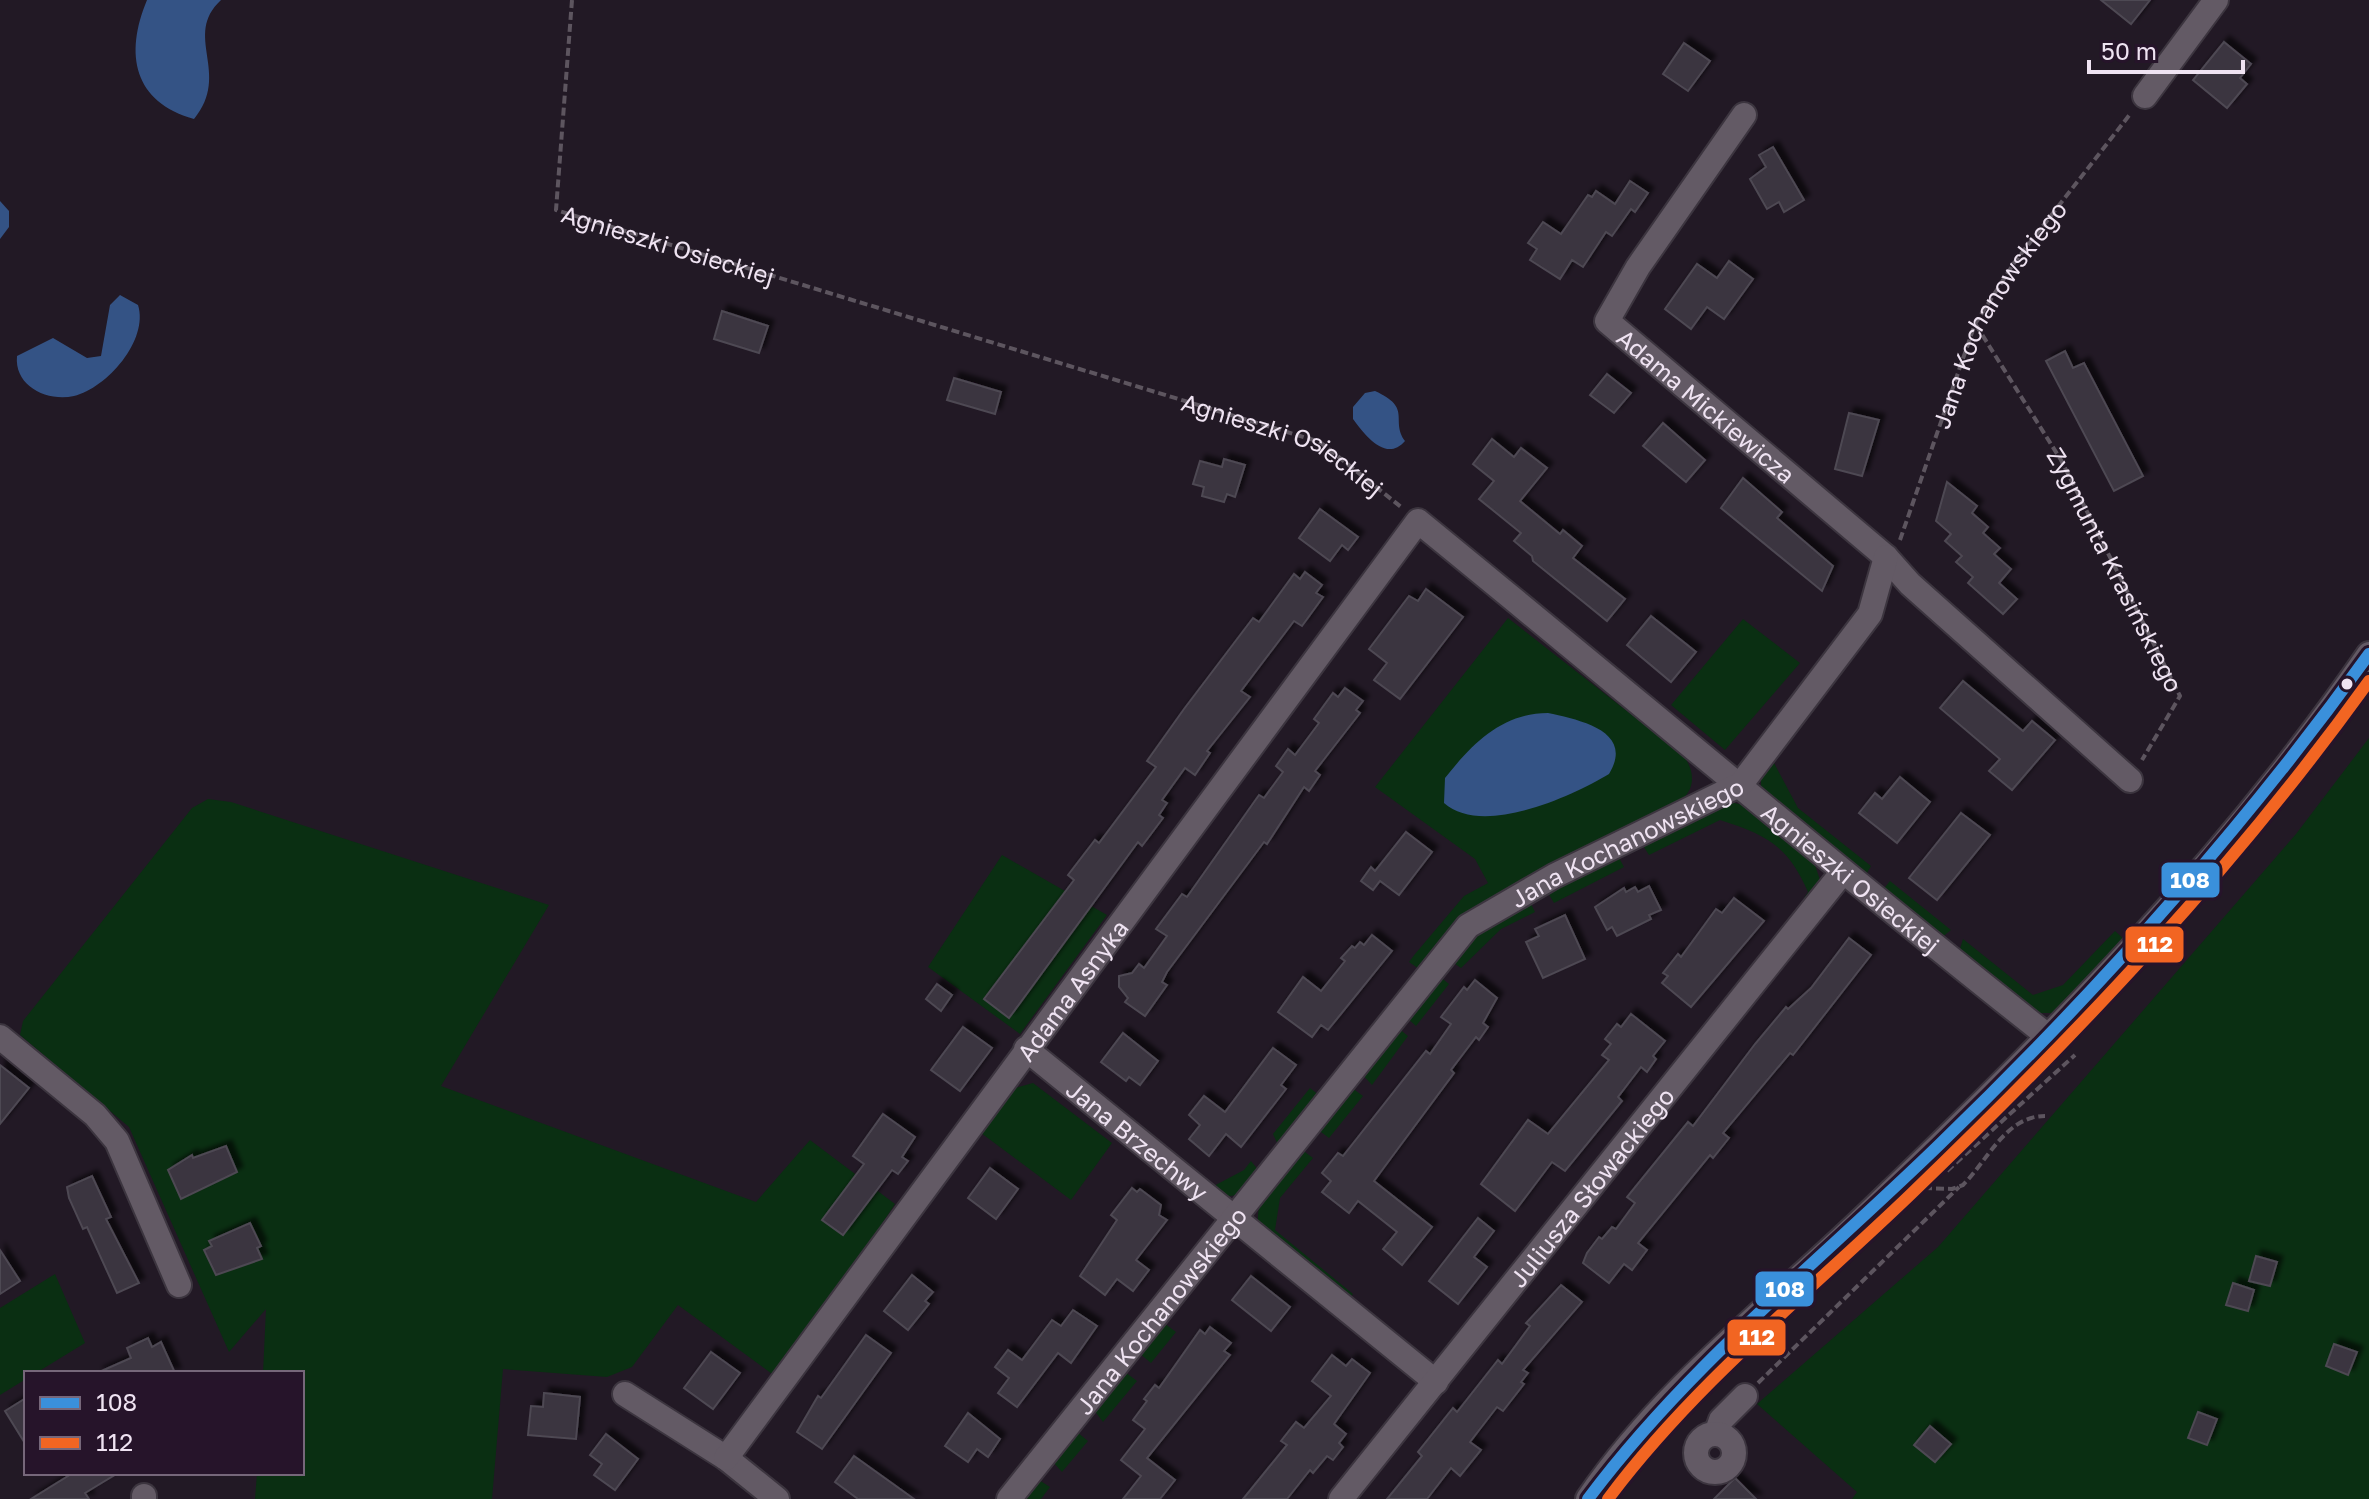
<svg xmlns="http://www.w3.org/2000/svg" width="2369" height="1499" font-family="'Golos Text',sans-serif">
  <defs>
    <filter id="shadow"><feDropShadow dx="5.5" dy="-5.5" stdDeviation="2" flood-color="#0009"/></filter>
  </defs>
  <rect width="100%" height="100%" fill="#221925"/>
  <g fill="#0a2f12">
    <path d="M1508,618L1683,755C1696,772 1696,792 1676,804L1517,884L1471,911L1419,969L1409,962L1415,954L1464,896L1488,883L1475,859L1375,787Z"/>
    <polygon points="1743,619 1800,663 1725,750 1671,705"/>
    <polygon points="2369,738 2369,1499 1852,1499 1857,1492 1757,1404 1938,1247 2296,834"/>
    <polygon points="1773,761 1798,808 1871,866 1867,873 1761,790 1761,771"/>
    <polygon points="208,799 231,802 549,905 441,1086 756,1202 810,1140 895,1204 779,1379 678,1305 632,1367 607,1377 503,1369 492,1499 255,1499 257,1473 302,1473 302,1373 263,1373 266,1309 229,1352 129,1127 20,1035 23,1021 192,808"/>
    <path d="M1730,802L1743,805L1814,862L1821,883L1809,903L1804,898L1808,892C1788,846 1767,835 1720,820L1649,855L1642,844Z"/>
    <polygon points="1002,855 1107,915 1020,1034 928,967"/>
    <polygon points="1618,856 1624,867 1554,903 1547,891"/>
    <polygon points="1890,881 1951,930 1941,938 1882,891"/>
    <polygon points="1529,900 1535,912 1501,929 1461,968 1451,961 1480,930"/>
    <polygon points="2115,931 2126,941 2056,1013 2036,1013 1959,952 1963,939 2033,995 2063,985"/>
    <polygon points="1439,976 1449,984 1416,1026 1406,1017"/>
    <polygon points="1398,1028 1408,1036 1372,1085 1361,1073"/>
    <polygon points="1033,1083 1112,1143 1071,1200 981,1133 1011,1089"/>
    <polygon points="1310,1088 1319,1095 1279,1147 1273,1134"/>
    <polygon points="1352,1088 1363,1096 1329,1138 1317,1129"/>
    <path d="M1301,1149L1313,1158L1280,1198L1275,1230L1353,1294L1348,1301L1260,1229C1249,1200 1284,1171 1301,1149Z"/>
    <polygon points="1251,1161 1259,1171 1237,1195 1223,1197 1210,1188 1244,1170"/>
    <polygon points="55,1274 85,1343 36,1373 26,1373 26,1379 0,1395 0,1308"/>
    <polygon points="1164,1323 1176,1332 1151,1363 1139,1353"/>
    <polygon points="1125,1372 1137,1381 1103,1422 1094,1410"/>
    <polygon points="1077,1432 1088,1441 1062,1472 1053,1462"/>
    <polygon points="1039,1480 1050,1487 1041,1499 1024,1499"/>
  </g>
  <g fill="#345385">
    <path d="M147,0H221C182,36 232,73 194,119C134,102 124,55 147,0Z"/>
    <polygon points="0,201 9,211 9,227 0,239"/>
    <path d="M120,295L138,305C149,340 107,388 74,396C47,402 14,386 17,356L53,338L87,358L101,356L110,305Z"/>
    <path d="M1375,391C1413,408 1390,420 1405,441C1386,463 1365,435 1353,419V407L1365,393Z"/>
    <path d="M1548,713C1580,720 1635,731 1609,774C1571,797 1482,837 1444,803L1445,778C1472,744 1502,713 1548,713Z"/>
  </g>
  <g fill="#3a343f" stroke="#4e4853" stroke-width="2" filter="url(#shadow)">
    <polygon points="2101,0 2150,0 2131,24"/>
    <polygon points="2224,42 2251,64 2240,78 2247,84 2227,108 2193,80"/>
    <polygon points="1684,43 1710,61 1688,91 1663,74"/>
    <polygon points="1773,147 1804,200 1784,212 1779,202 1767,209 1750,179 1766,167 1759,155"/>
    <polygon points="1630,181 1648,193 1635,212 1631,209 1612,236 1606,232 1583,267 1572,260 1560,279 1530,260 1537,249 1528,243 1543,222 1561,234 1588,195 1592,197 1596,191 1615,204"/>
    <polygon points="1729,261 1753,279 1724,319 1707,307 1691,329 1665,309 1697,264 1717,278"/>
    <polygon points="722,311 768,326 759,353 714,339"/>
    <polygon points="2065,351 2073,368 2084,363 2143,476 2114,491 2046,361"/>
    <polygon points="1607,374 1631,393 1614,413 1590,395"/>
    <polygon points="954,378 1001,392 995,414 947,400"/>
    <polygon points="1849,413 1879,420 1862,476 1835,469"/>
    <polygon points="1663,423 1705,460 1686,482 1643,446"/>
    <polygon points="1492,439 1514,457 1521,448 1547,468 1520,501 1560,534 1563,530 1582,546 1573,558 1625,599 1607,621 1533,561 1532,556 1514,541 1521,533 1479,499 1494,481 1473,464"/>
    <polygon points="1224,459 1245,465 1235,497 1227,494 1224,502 1202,496 1204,487 1193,484 1200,461 1222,467"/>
    <polygon points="1743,478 1782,512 1777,518 1833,566 1822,591 1721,508"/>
    <polygon points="1947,482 1977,506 1972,513 1988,527 1983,533 2000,548 1994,554 2011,569 1999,583 2017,599 2003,614 1968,583 1973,577 1956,562 1962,556 1945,541 1951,534 1936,521"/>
    <polygon points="1320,509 1358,537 1348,550 1342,545 1330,561 1299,538"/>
    <polygon points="1305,572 1322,585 1316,593 1323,597 1302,626 1294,621 1241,691 1250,697 1207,751 1210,753 1195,775 1185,768 1162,800 1167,803 1159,815 1163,818 1142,846 1138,842 1009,1018 984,999 1074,880 1068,875 1095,840 1099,843 1156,767 1147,761 1184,709 1253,618 1259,622 1294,574 1300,579"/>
    <polygon points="1426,589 1463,617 1400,699 1374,680 1387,663 1369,649 1409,596 1418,601"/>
    <polygon points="1651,616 1696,652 1671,682 1627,645"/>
    <polygon points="1963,681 2023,731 2032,721 2055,740 2012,790 1989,771 2000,759 1940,708"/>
    <polygon points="1345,688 1363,701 1356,710 1360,713 1315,771 1320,775 1309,791 1304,787 1267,844 1264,842 1167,972 1162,982 1167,985 1145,1016 1125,1002 1128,998 1119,987 1119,976 1132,973 1139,964 1144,968 1167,936 1156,929 1182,894 1187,897 1259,795 1264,798 1283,772 1276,766 1288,749 1295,755 1319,723 1314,719 1333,693 1338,697"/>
    <polygon points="1900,777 1930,802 1897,843 1859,813 1875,793 1882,799"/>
    <polygon points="1961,813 1990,835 1937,900 1909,878"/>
    <polygon points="1406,832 1432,852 1399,895 1380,881 1373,890 1361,881 1371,867 1375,871"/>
    <polygon points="1649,886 1661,910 1649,915 1651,919 1617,936 1612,927 1607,930 1595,907 1624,888 1626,892 1635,887 1638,892"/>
    <polygon points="1734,898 1764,921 1691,1007 1662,983 1668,976 1663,973 1678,954 1681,957 1716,909 1722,913"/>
    <polygon points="1565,915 1585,959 1543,978 1526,942 1539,936 1535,929"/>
    <polygon points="1372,935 1392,951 1328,1030 1321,1025 1312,1037 1278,1012 1303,977 1321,991 1345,961 1341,958 1352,946 1355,948 1360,942 1364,945"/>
    <polygon points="1849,938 1871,955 1793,1055 1790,1053 1723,1133 1729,1138 1713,1158 1710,1155 1638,1243 1647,1250 1632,1270 1624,1264 1609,1283 1583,1263 1587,1253 1599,1237 1602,1239 1612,1227 1616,1229 1635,1203 1627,1197 1688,1122 1693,1126 1755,1044 1786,1007 1788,1009 1811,988"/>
    <polygon points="1475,980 1497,998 1483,1023 1488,1027 1479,1040 1476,1037 1451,1070 1454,1073 1374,1181 1432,1227 1402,1265 1383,1249 1397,1232 1358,1201 1349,1213 1322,1192 1331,1181 1322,1173 1338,1153 1343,1156 1426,1051 1430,1054 1451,1024 1441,1017 1464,987 1467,990"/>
    <polygon points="937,984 952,995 941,1011 926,999"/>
    <polygon points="1631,1014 1665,1041 1653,1056 1656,1059 1647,1072 1641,1067 1618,1097 1622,1101 1565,1171 1552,1162 1515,1211 1481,1184 1528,1120 1548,1134 1609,1060 1602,1055 1611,1044 1605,1039 1617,1024 1621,1027"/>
    <polygon points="963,1027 992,1048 960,1091 931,1070"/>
    <polygon points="1123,1033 1158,1061 1140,1085 1129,1077 1126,1081 1101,1062"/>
    <polygon points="1273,1048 1296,1065 1281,1085 1286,1089 1241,1147 1226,1134 1209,1156 1189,1139 1200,1125 1189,1115 1204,1096 1225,1112"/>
    <polygon points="0,1065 29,1088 0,1124"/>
    <polygon points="883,1114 915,1137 902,1157 908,1161 898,1174 892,1170 843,1235 822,1220 864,1164 853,1156"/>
    <polygon points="226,1146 237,1172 181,1199 168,1170 192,1155 193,1158"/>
    <polygon points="990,1168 1018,1189 996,1219 968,1198"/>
    <polygon points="92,1176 111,1217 106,1219 139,1283 117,1293 87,1227 83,1229 69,1198 67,1187"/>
    <polygon points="1132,1188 1137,1192 1140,1189 1161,1205 1159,1215 1167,1220 1136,1260 1149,1270 1133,1291 1117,1279 1105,1295 1080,1276 1117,1220 1111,1215"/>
    <polygon points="1478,1218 1494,1231 1474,1257 1487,1267 1458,1304 1429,1281"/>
    <polygon points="250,1223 261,1246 257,1248 262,1259 216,1275 204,1250 212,1246 209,1241"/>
    <polygon points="0,1250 20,1281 0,1294"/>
    <polygon points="2256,1256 2277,1262 2270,1286 2249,1281"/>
    <polygon points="912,1275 933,1292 925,1301 929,1304 908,1330 884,1311"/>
    <polygon points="1251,1276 1290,1307 1271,1331 1232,1300"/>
    <polygon points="2233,1283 2254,1290 2248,1311 2226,1305"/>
    <polygon points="1561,1285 1582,1302 1523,1370 1528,1373 1521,1382 1524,1384 1503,1411 1497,1407 1470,1442 1481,1450 1460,1476 1451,1468 1427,1499 1387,1499 1422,1456 1418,1452 1453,1408 1457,1412 1498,1360 1502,1364 1530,1326 1526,1323"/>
    <polygon points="1073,1310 1097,1326 1071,1363 1058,1353 1017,1407 998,1393 1009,1378 995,1367 1008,1350 1022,1360 1052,1320 1061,1326"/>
    <polygon points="1210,1327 1231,1343 1224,1351 1230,1355 1147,1458 1175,1480 1160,1499 1123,1499 1141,1476 1121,1460 1145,1429 1133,1420 1147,1401 1144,1399 1155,1385 1159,1388 1200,1330 1205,1334"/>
    <polygon points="866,1335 891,1353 822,1449 797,1432 818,1396 821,1398"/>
    <polygon points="148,1338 152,1347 161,1342 175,1373 97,1373 131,1358 127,1348"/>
    <polygon points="2334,1344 2357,1352 2348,1375 2326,1366"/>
    <polygon points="711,1352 740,1373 713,1409 684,1388"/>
    <polygon points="1332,1355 1346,1366 1352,1359 1370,1373 1334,1424 1346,1434 1339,1443 1343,1447 1333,1460 1327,1456 1313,1473 1310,1470 1287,1499 1243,1499 1287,1445 1281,1441 1296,1422 1304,1428 1331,1396 1312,1381"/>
    <polygon points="544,1393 580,1397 576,1439 528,1435 531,1406 543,1407"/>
    <polygon points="26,1398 26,1445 5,1411"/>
    <polygon points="2198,1412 2217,1419 2207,1445 2188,1438"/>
    <polygon points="968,1413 1000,1439 988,1457 977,1449 968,1462 945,1446"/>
    <polygon points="1930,1426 1951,1444 1935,1462 1914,1445"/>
    <polygon points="606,1434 638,1459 615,1490 594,1475 602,1464 590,1455"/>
    <polygon points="854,1456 914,1499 858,1499 835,1482"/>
    <polygon points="73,1473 118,1473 85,1493 89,1499 31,1499"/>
    <polygon points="1735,1478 1756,1499 1714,1499"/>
  </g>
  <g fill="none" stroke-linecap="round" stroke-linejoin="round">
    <g stroke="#3c353f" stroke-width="28">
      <g id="minor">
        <polyline points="2145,96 2216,0"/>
        <path id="s4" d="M1744,115L1638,267L1607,321L1886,557L1910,584L2130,780"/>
        <polyline points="0,1037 95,1115 117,1141 179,1285"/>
        <path id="s5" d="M1026,1049L1436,1382"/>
        <polyline points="625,1394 726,1458 777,1499"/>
        <polyline points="1716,1434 1721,1420 1745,1396"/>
        <circle cx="1715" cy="1453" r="19"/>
        <path id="s6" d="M726,1458L1418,521C1629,693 1836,869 2049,1037"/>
        <polyline points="144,1499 144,1496"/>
        <path id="s7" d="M1009,1499L1468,926L1554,876L1741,784L1870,614L1886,557"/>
        <path id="s8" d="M1341,1499L1842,873"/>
        <path d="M1588,1499C1666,1385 1777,1302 1875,1207C2055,1035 2228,859 2369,654"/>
      </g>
    </g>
    <g stroke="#5d555f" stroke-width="4" stroke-dasharray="8 4" stroke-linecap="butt">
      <path id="s1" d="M572,0L556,210L1320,442L1401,507"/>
      <path id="s2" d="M1976,325L2061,460L2180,696L2142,760"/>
      <path id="s3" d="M1900,540L1975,324L2014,263L2131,113"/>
      <polyline points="1947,1171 2075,1055"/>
      <path d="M1924,1188L1952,1189L1963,1185C1988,1160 2006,1116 2045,1116"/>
      <polyline points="1758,1383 1959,1187"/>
    </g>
    <use href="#minor" stroke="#635a65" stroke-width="24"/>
    <g stroke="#26142a" stroke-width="18">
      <path id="bus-1" d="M1588,1499C1688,1365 1821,1260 1940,1144C2097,992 2242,831 2369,654"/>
    </g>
    <g stroke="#26142a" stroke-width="18">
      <path id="bus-2" d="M1608,1499C1694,1384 1807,1294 1910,1195C2076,1035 2234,869 2369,681"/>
    </g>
    <use href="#bus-1" stroke="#3a90db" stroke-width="12"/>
    <use href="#bus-2" stroke="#f26522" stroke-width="12"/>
  </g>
  <circle fill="#efe3f2" stroke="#26142a" stroke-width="3" cx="2347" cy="684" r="7"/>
  <g text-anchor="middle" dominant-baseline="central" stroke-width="7" stroke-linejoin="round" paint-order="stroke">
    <g font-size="24" fill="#efe3f2" stroke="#26142a">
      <text stroke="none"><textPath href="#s1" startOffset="328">Agnieszki Osieckiej</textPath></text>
      <text stroke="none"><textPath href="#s3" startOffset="248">Jana Kochanowskiego</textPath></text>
      <text stroke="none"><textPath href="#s4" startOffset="378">Adama Mickiewicza</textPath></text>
      <text stroke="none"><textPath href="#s1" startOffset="976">Agnieszki Osieckiej</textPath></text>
      <text stroke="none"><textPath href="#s2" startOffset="282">Zygmunta Krasińskiego</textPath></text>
      <text stroke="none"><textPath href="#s7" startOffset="914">Jana Kochanowskiego</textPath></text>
      <text stroke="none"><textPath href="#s6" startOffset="1726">Agnieszki Osieckiej</textPath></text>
      <text stroke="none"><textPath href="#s6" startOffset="582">Adama Asnyka</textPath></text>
      <text stroke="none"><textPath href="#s5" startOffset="144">Jana Brzechwy</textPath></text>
      <text stroke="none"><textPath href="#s8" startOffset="400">Juliusza Słowackiego</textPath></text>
      <text stroke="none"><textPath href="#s7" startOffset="242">Jana Kochanowskiego</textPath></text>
    </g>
  </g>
  <g stroke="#26142a" stroke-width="3">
    <rect x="2160" y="861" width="61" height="38" rx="8" fill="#3a90db"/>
    <rect x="2124" y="925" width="61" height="39" rx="8" fill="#f26522"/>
    <rect x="1754" y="1270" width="61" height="38" rx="8" fill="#3a90db"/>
    <rect x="1726" y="1318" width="61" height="39" rx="8" fill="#f26522"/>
  </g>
  <g font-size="22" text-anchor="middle" font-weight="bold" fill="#fff">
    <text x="2190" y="888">108</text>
    <text x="2155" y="952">112</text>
    <text x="1785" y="1297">108</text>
    <text x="1757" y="1345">112</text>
  </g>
  <rect x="24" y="1371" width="280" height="104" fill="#26142a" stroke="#76677a" stroke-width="2"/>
  <rect x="40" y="1397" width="40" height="12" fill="#3a90db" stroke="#76677a" stroke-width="2"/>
  <text x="96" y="1411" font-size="24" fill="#efe3f2">108</text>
  <rect x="40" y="1437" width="40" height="12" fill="#f26522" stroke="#76677a" stroke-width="2"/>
  <text x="96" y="1451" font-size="24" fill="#efe3f2">112</text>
  <path d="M2089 60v12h154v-12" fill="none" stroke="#efe3f2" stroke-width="4"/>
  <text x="2101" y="60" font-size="24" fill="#efe3f2" stroke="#26142a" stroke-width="6" paint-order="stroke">50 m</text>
</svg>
